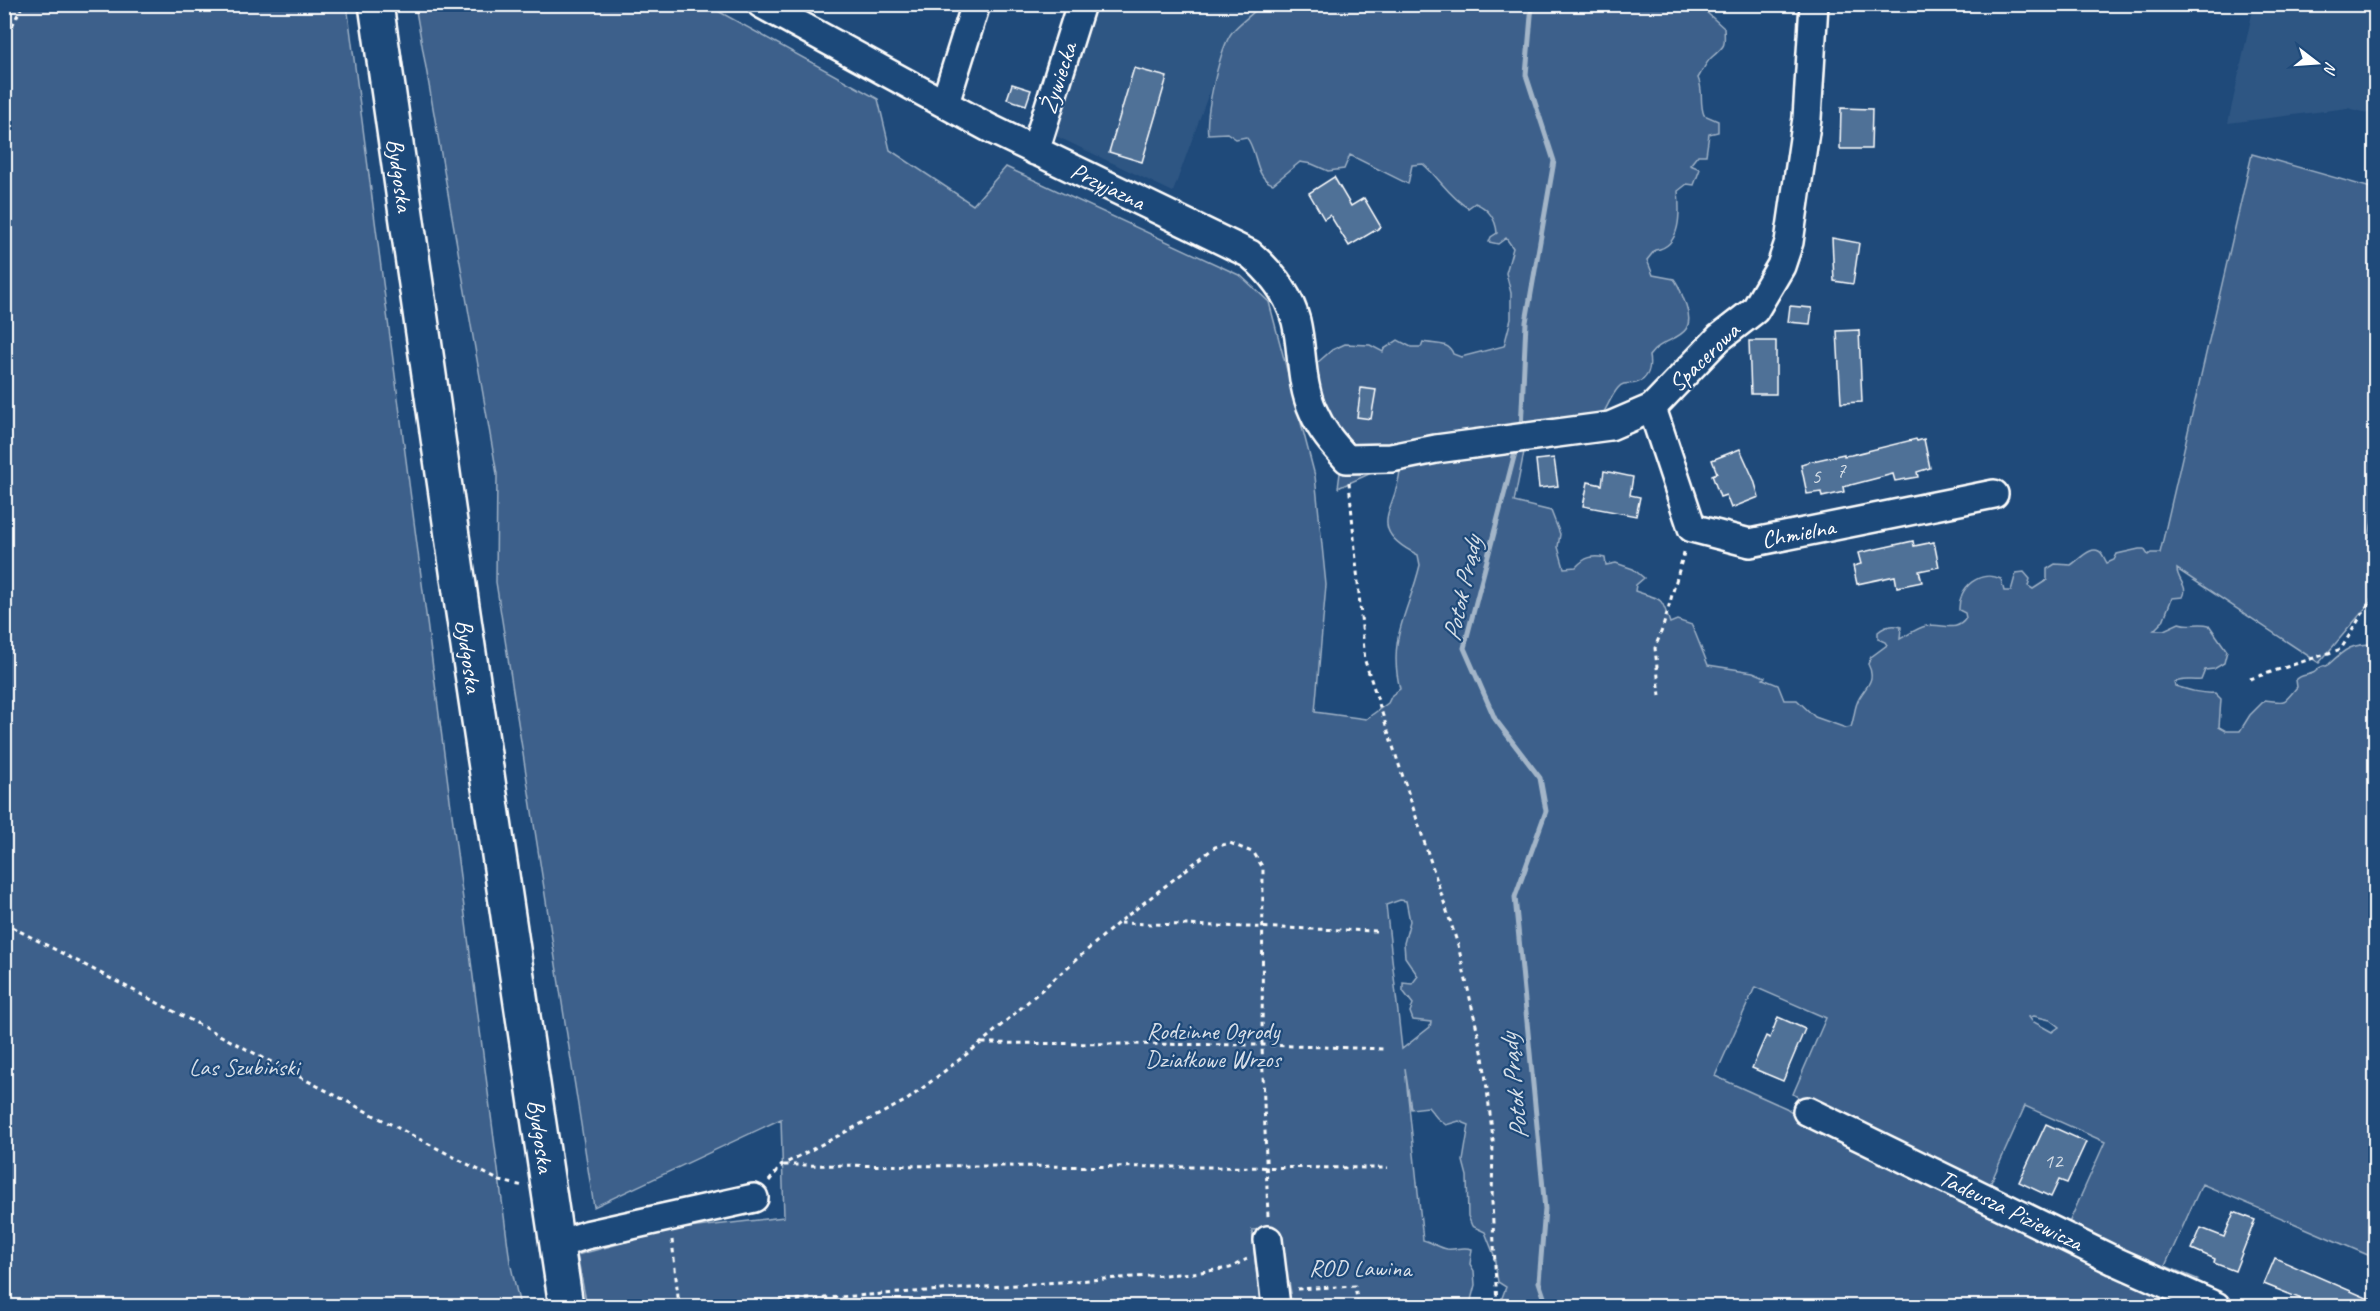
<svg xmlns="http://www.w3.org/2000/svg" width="2380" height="1311" font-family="Caveat,sans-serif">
  <rect width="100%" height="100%" fill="#1f4a7a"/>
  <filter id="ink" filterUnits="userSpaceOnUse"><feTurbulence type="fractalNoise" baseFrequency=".0167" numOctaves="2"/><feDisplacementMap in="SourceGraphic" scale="12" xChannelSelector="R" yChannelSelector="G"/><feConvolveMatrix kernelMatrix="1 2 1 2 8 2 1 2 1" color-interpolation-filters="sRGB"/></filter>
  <g filter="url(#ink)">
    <g fill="#2e5683">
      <polygon points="1094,5 1260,5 1231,32 1173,192 1054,135"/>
      <polygon points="2254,5 2375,5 2375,115 2348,108 2228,123"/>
    </g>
    <g fill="#3c618b" stroke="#9eb0c5" stroke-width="1.5" fill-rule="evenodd">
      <polygon points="5,4 347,5 510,1262 520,1306 5,1306"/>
      <path d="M415,5H707L878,99L890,150L973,205L1006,167L1241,276L1269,302L1315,476L1326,585L1315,712L1366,719L1388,703L1392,695L1400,689C1387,638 1409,612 1420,565L1418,555C1363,528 1397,510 1400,470L1389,465L1338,488L1340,473L1336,465L1311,361L1317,363L1332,350L1345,344L1370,345L1383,352L1384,349L1398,340L1411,347H1421L1423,342C1434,345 1449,341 1453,354L1461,357L1504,346L1511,319V293L1506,273L1513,248L1506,238L1498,244L1489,242L1491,237L1497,233C1496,219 1488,208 1475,203L1468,208C1450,197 1439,178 1423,164L1412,165L1408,184L1350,155L1344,169L1328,171L1312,164L1300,162L1273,184C1254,179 1258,149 1246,137L1236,139L1227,133L1208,134C1205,114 1220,46 1233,31C1241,21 1253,15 1260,5H1702L1703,9L1724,28C1725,46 1726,45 1712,57C1706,62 1702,72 1698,78C1704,91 1699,103 1704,115L1718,121V132L1709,134L1706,155H1698L1690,165L1700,169L1694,185L1687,184L1678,191C1680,211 1682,247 1655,250L1647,260L1653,275L1674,279C1680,286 1682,296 1686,305C1699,342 1664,334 1649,356C1651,367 1649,379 1636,383C1629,385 1624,381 1618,388C1611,396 1607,408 1601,417L1526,442L1514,502L1551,511L1560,534L1558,547L1564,568L1576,567C1585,557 1593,555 1605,558L1606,565L1616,563L1633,569L1644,578L1636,585L1635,591C1662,601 1660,593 1670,623L1677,620L1692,625L1708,665L1753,672L1765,677L1763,679L1778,685L1784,700H1797L1815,717L1846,728L1851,727C1854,719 1854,711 1857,703C1862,688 1878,683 1868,664L1871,657L1887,645L1885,642L1878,639V632C1885,626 1892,624 1901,627L1900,639C1908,635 1917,628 1926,626C1941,622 1956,634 1966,618L1965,613L1959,610C1958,587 1980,569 2001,579L2004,591H2011L2016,573L2024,572L2030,579L2028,586L2033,589L2047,580V569L2055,564L2071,565C2078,561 2093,542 2102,554C2104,557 2105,560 2107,563L2114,560L2117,554L2139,549H2144L2148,555L2151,553H2160L2252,154L2375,189L2376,502L2369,537L2375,538V597L2319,663L2177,569C2177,580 2189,586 2183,597L2172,598L2163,621L2154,630H2164L2179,623C2189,627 2198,622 2209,625L2227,651L2224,663L2214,669L2205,670L2201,680C2191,681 2182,678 2174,683L2175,686C2188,690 2201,694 2215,693L2221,699L2219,727L2226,731H2240L2250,715L2265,700C2287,702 2282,705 2297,687L2296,680C2301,674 2306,676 2313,673C2316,672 2318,668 2321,667C2327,663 2323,669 2329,664C2346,648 2352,644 2375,644V1258L2202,1184L2165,1266L2197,1279L2186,1281L2068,1225L2105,1142L2025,1106L1988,1189L1819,1111L1793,1094L1826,1018L1755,987L1715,1076L1786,1108L1805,1121L2202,1306H1499L1506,1287L1498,1282L1494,1255L1485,1232L1472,1226L1468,1216L1467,1176L1463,1161L1469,1125L1459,1121L1446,1125L1437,1118L1428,1107L1411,1109L1405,1068L1423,1240C1431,1242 1440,1248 1447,1249C1456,1250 1463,1246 1472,1249L1470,1264L1474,1271L1475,1285L1471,1300L1472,1306H1278L1287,1292L1291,1293L1289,1282L1278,1280L1268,1229L1252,1230L1260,1306H587L577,1255L671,1230L784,1217L781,1119L594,1207L496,582L497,474ZM1400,900L1406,901L1410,921L1404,943L1405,957L1418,976L1412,984L1403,983V991L1413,1004L1410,1012L1413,1020L1431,1022L1430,1027L1402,1049L1386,905ZM2034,1016L2050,1020L2059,1027L2052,1032L2032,1021L2029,1017Z"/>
    </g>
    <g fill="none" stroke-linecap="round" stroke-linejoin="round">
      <g stroke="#a3b5c8" stroke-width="5">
        <polyline points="1521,430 1526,322 1554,161 1526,75 1532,4"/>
        <polyline points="1517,445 1464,648 1495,719 1540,778 1546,811 1515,897 1545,1209 1539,1282 1547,1306"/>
      </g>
    </g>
    <g fill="#507197" stroke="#fff" stroke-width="1.5">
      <polygon points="1134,68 1167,77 1142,162 1109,152"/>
      <polygon points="1012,84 1031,90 1026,105 1007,99"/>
      <polygon points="1841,108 1872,109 1871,149 1840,149"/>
      <polygon points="1334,177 1351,206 1364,198 1381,227 1349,246 1330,215 1324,219 1309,193"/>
      <polygon points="1832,238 1859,243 1853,284 1834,281"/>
      <polygon points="1790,306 1812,308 1810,324 1788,322"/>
      <polygon points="1859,330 1862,402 1841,403 1837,331"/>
      <polygon points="1749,341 1776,341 1776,394 1751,394"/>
      <polygon points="1361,388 1376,390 1371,419 1357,417"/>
      <polygon points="1916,439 1917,441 1924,439 1930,468 1917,472 1918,477 1895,481 1893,474 1843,487 1844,492 1822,497 1821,492 1807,494 1801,465 1808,463 1808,462 1844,454 1844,456 1851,455"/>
      <polygon points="1740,449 1754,480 1759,497 1731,508 1726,495 1720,497 1712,475 1717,473 1712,460"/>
      <polygon points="1554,458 1558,486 1539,488 1536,460"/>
      <polygon points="1604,471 1633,477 1630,495 1640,497 1636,516 1583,506 1588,482 1602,485"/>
      <polygon points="1913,541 1914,546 1934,542 1939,567 1919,571 1922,582 1897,587 1895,576 1857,584 1853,566 1861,564 1858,553"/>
      <polygon points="1778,1017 1805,1029 1783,1081 1752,1068 1766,1036 1770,1038"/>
      <polygon points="2046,1124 2086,1142 2067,1183 2059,1180 2051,1197 2019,1182"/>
      <polygon points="2234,1212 2255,1220 2235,1271 2214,1263 2215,1259 2192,1249 2201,1228 2224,1237"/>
      <polygon points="2275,1258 2376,1302 2376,1306 2319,1306 2264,1284"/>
    </g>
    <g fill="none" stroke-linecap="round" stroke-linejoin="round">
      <g stroke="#fff" stroke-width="32">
        <g id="minor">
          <path d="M761,4L991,129L1250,254C1271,272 1289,294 1296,321C1303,350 1300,383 1313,411C1321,430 1333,444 1347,459L1391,458L1436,449L1610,426L1652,408L1719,338L1755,310L1781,266L1789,242L1807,118L1814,4"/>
          <polyline points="945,103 976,4"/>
          <polyline points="1035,151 1081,4"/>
          <polyline points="1652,408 1692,528 1750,543 1994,494"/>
          <polyline points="1807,1111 2115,1261 2216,1306"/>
          <polyline points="1268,1240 1276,1306"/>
          <polyline points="556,1245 586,1235 754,1198"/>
        </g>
      </g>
      <g stroke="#fff" stroke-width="38">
        <polyline id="major" points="376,4 462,606 566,1306"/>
      </g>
      <g stroke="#fff" stroke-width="3" stroke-dasharray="4.5 4.5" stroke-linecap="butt">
        <polyline points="4,42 23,4"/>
        <polyline points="1349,482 1365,661 1458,945 1483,1056 1493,1139 1492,1202 1497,1306"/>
        <polyline points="2250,679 2341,649 2370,601 2376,596"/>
        <polyline points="1660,696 1655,648 1663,627 1685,549"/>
        <polyline points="4,923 500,1181 524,1186"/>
        <polyline points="1120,923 1376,931"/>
        <polyline points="982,1043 1262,1045 1385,1049"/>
        <polyline points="784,1165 1388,1168"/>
        <polyline points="769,1181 782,1165 907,1100 981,1043 1118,923 1215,847 1230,843 1254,853 1263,868 1262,1045 1268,1217"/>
        <polyline points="672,1240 679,1306"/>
        <polyline points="1297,1289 1355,1286 1358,1306"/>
        <polyline points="707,1306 1193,1273 1230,1268 1247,1259"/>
      </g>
      <use href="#minor" stroke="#1f4a7a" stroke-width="27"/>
      <use href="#major" stroke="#1f4a7a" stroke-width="33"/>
    </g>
  </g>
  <g text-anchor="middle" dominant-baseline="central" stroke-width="4.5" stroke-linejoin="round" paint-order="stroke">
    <g font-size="21" fill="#d3dce5">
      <text x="1841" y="470">7</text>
      <text x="1816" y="476">5</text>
      <text x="2053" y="1161">12</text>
    </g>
    <g font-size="24" fill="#fff" stroke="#1f4a7a">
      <text transform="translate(1058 78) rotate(-72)">Żywiecka</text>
      <text transform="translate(400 175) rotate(82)">Bydgoska</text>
      <text transform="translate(1108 186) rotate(26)">Przyjazna</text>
      <text transform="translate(1704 357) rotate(-44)">Spacerowa</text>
      <text transform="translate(1798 533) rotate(-11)">Chmielna</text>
      <text transform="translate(469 656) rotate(82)">Bydgoska</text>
      <text transform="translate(541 1136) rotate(82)">Bydgoska</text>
      <text transform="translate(2011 1210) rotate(26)">Tadeusza Piziewicza</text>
    </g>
    <g font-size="24" fill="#d8dfe8" stroke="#1f4a7a">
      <text x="1213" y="1031">Rodzinne Ogrody<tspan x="1213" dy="28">Działkowe Wrzos</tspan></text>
      <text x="244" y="1067">Las Szubiński</text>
      <text x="1360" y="1268">ROD Lawina</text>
    </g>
    <g font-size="26" font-style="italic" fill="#d8e0e8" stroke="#1f4a7a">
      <text transform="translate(1462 589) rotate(-78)">Potok Prądy</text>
      <text transform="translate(1514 1087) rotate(-96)">Potok Prądy</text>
    </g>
  </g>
  <rect width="2380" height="1311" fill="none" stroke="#1f4a7a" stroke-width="24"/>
  <rect x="12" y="12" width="2356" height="1287" fill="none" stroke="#fff" stroke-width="2" filter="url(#ink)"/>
  <g transform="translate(2317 63) rotate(107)" stroke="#1f4a7a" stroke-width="4.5" paint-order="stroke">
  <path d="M0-4.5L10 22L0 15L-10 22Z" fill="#ffffff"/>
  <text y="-9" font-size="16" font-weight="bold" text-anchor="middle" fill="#ffffff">N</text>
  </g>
</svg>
